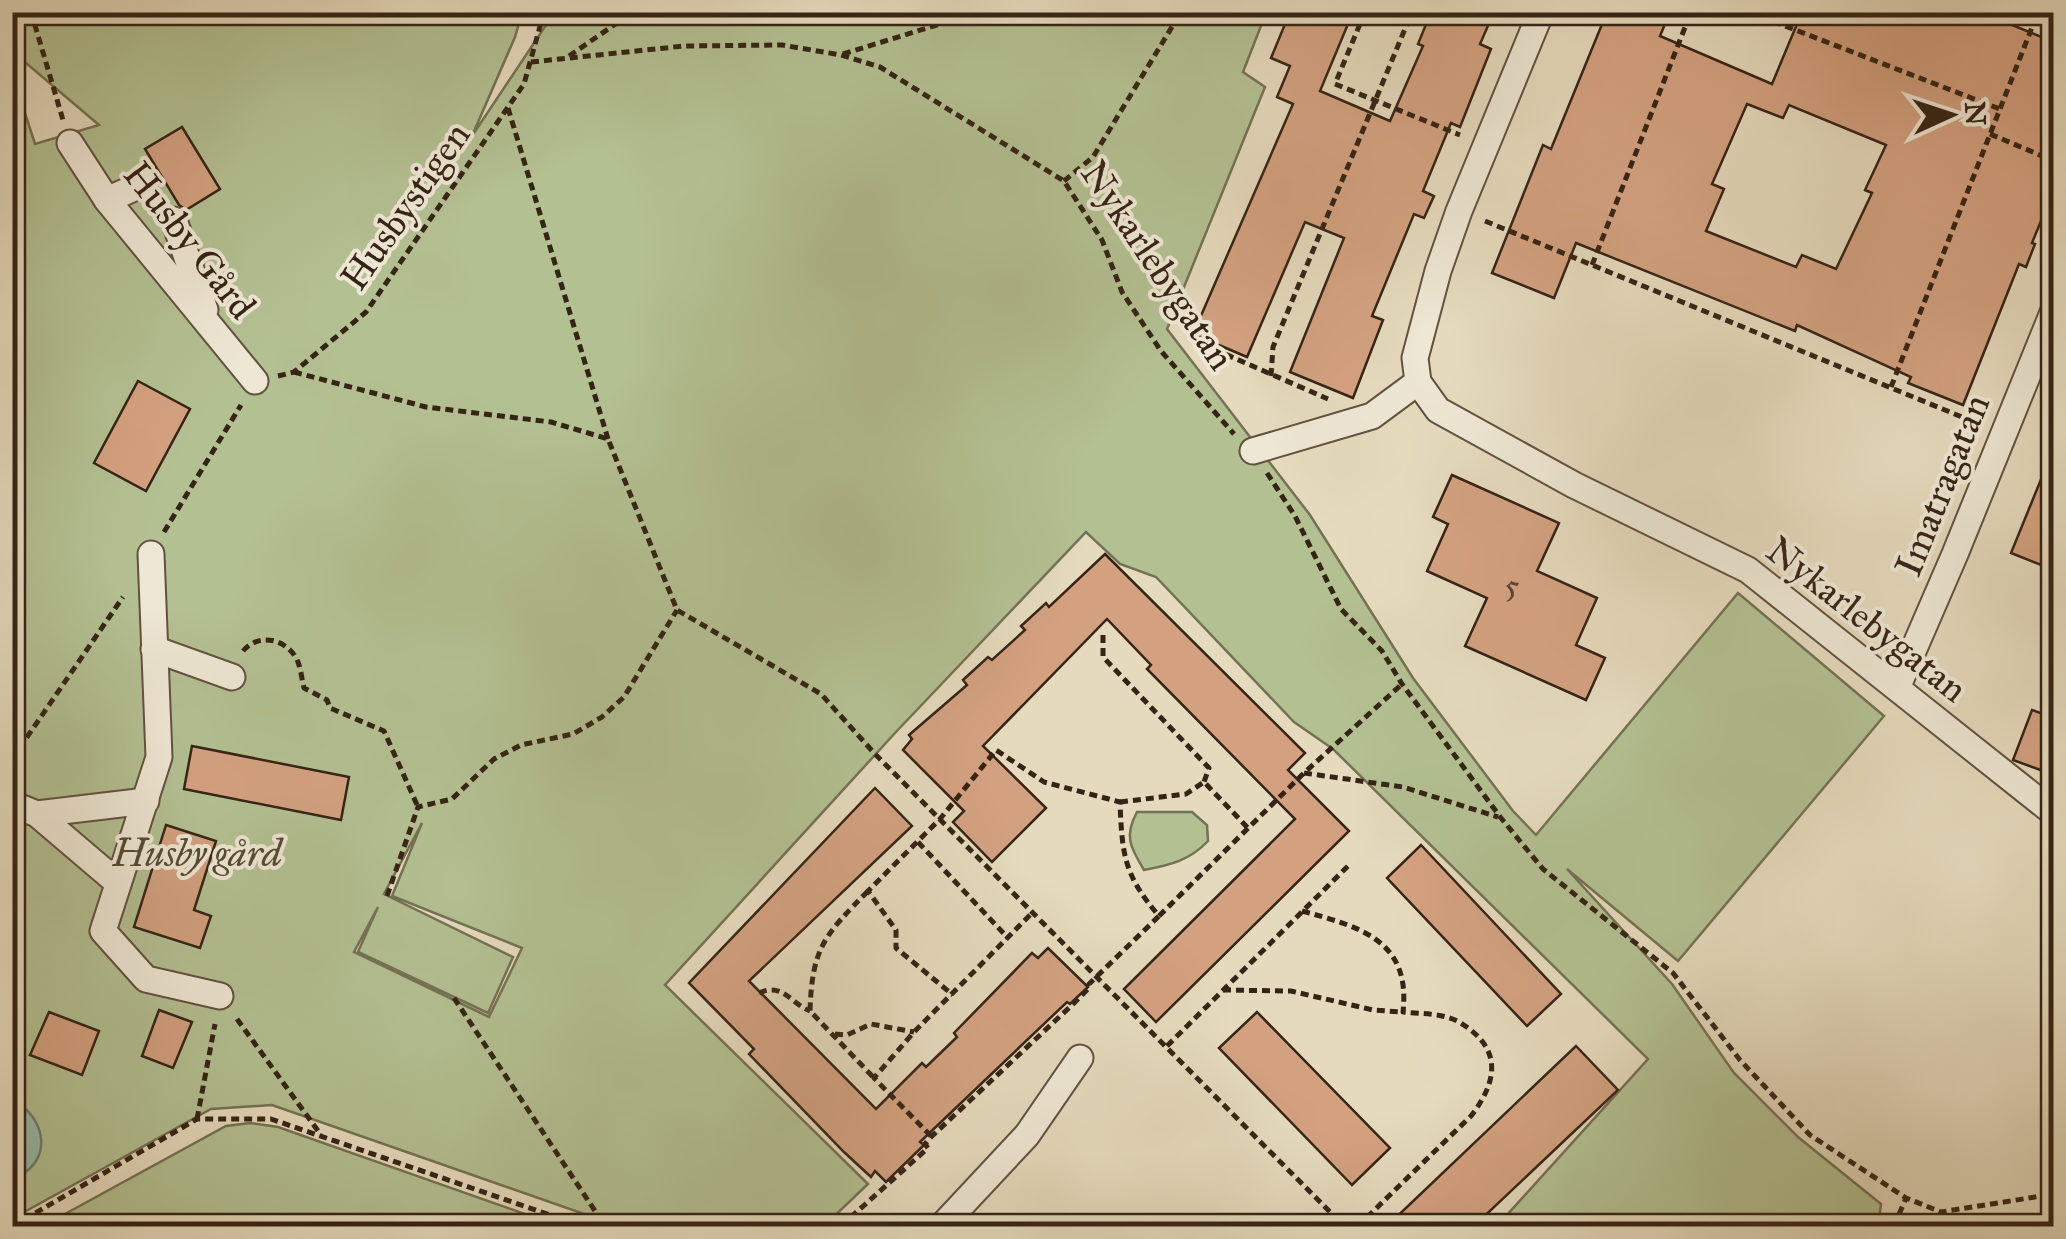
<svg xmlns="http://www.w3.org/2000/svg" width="2066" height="1239" font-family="'IM FELL Great Primer',serif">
  <rect width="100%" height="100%" fill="#e5dabd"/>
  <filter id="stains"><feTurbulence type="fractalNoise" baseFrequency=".002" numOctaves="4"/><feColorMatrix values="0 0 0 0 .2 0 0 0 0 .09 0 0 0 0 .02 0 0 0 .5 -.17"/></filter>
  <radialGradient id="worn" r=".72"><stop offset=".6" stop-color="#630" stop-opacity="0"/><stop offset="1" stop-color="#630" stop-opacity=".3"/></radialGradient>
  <g fill="#b3c092" stroke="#747254" stroke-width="2.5" fill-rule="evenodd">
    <path d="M13,13H522L515,37L472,136L554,13H1266L1243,72L1265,87L1167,329L1310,515L1413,678L1513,811L1536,835L1738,593L1884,716L1678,961L1567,869L1672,984L1734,1073L1798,1137L1881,1204L1878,1226H1497L1648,1059L1333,749L1294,722L1156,577L1120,564L1086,532L895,733L665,985L868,1184L824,1226H608L607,1222L272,1105L211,1109L17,1216L13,1215L12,190L24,165L13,183V76L35,144L99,125L13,52ZM422,823L392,896L522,948L489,1017L354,952L378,907L358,952L488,1013L513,957L384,894Z"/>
    <path d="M1137,812H1192L1207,825L1208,841C1189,861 1170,865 1144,870C1130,847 1124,836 1137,812Z"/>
    <polygon points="250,1123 278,1127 559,1226 43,1226 226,1126"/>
  </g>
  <path fill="#97bbaa" stroke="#707f6e" stroke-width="2.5" d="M22,1106C49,1127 49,1166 13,1178V1111Z"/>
  <g fill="#d3a180" stroke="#352415" stroke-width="2.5" fill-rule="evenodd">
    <polygon points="1290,12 1353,12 1320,91 1390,121 1423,46 1418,44 1431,12 1494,12 1480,44 1491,49 1460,127 1451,123 1423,191 1434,196 1424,218 1414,214 1372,316 1383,320 1353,398 1290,372 1344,238 1305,222 1247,357 1193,334 1293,104 1277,97 1290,66 1271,58"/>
    <path d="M1607,12H1670L1660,36L1772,84L1802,12H1980L2054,42V189L2032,243L2035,244L2026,267L2019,264L1963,405L1908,383L1911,377L1797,325L1795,331L1576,243L1554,298L1492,273L1543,145L1551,149ZM1747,104L1783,118L1789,105L1886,145L1865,190L1872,193L1836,269L1802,255L1796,267L1706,231L1724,189L1712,184Z"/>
    <polygon points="182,127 220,189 186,210 179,205 145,149"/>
    <polygon points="138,381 190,409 146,491 94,463"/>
    <polygon points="2053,450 2054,451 2054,570 2011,553"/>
    <polygon points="1452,475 1559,523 1537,571 1597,598 1576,645 1605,658 1586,700 1465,646 1487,598 1427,571 1448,524 1433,517"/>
    <polygon points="1105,554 1305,753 1288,770 1349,831 1156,1022 1124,989 1295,819 1147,669 1151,665 1107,619 983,746 1046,808 992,862 953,822 964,811 903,750 912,739 909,735 967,685 963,680 988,657 992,660 1025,630 1021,626 1046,603 1049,607"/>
    <polygon points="2032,710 2054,718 2054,775 2013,760"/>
    <polygon points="192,746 349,777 341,820 184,789"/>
    <polygon points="875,788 912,826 749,981 876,1109 922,1063 926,1067 957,1037 954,1033 1032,953 1038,958 1048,948 1088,987 1070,1004 1067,1002 920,1142 924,1145 886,1182 875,1171 871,1177 844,1152 749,1054 754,1049 689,983"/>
    <polygon points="166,825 216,841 194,910 211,916 200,948 134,927"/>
    <polygon points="1421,845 1561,994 1527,1026 1387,878"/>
    <polygon points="159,1010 192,1022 173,1068 142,1056"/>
    <polygon points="49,1012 99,1031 82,1075 30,1055"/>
    <polygon points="1257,1012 1390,1148 1352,1185 1219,1048"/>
    <polygon points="1576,1046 1618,1090 1474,1226 1387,1226"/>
  </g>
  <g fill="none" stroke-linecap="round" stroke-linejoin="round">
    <g stroke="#61523f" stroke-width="29">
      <g id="street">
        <polyline points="1541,12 1459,211 1438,271 1415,358 1418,382 1438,410 1574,485 1748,570 2054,813"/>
        <polyline points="70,143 107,200 255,381"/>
        <polyline points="107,200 145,183"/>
        <polyline points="174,220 205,310"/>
        <polyline points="1253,451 1372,416 1418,382"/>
        <polyline points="151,554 159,757 103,931 146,979 220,996"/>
        <polyline points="154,649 232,677"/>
        <polyline points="1897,688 1955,554 2054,310"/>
        <polyline points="12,804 37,814 118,883"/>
        <polyline points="37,814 146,801"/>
        <polyline points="942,1226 1027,1135 1080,1058"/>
      </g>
    </g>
    <g stroke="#352415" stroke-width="5" stroke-dasharray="8 5" stroke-linecap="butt">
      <polyline points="31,12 63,120"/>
      <polyline points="1365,12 1335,84 1460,135"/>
      <polyline points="1749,12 2000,109"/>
      <polyline points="843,54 979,12"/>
      <polyline points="569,56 633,12"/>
      <polyline points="531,62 684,46 782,45 841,55 880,67 1064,181 1102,240 1122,292 1161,351 1234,434"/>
      <polyline points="508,108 608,439"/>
      <polyline points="1990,134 2054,161"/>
      <polyline points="1064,181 1093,157 1181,12"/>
      <polyline points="1485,221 1979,424"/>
      <polyline points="1592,265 1691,12"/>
      <polyline points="1202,344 1328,399"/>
      <polyline points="294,372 426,407 551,422 608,439 677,610 821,694 875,754 1344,1226"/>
      <polyline points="278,376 294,372 366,312 524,84 544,12"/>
      <polyline points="1271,376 1273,347 1412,12"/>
      <polyline points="1891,387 2038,12"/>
      <polyline points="1267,473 1295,516 1341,609 1382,651 1402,684 1501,818 1543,869 1673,973 1740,1060 1810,1135 1906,1198 1941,1212 2054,1194"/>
      <polyline points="164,532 241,405"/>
      <polyline points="1103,635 1103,657 1209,768 1204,782"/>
      <path d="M243,651C260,631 289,640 298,662C301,670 302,680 304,688L327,700L330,708L384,731L418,807"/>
      <polyline points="12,759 123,597"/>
      <polyline points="1304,773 1403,787 1498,817"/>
      <polyline points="1120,802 1186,794 1204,782 1248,828"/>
      <polyline points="918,842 1008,938"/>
      <path d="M868,891C825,935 812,947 810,1011L874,1078"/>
      <polyline points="387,896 418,807 452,799 494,759 521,745 573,734 602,717 624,697 677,610"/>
      <path d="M1302,911C1360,927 1411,940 1403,1012C1421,1014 1443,1013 1459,1022C1503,1048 1498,1081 1471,1116L1358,1226"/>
      <polyline points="1159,916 1304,773 1402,684"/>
      <polyline points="1223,990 1291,991 1373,1010 1402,1012"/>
      <path d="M759,993C783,982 790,1003 810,1011"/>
      <polyline points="454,998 605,1226"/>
      <polyline points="237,1019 321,1135"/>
      <polyline points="835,1034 847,1035 871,1024 914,1032"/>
      <polyline points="1167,1046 1348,866"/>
      <polyline points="197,1119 215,1024"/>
      <polyline points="931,1136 874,1078 914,1032 1033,912"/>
      <polyline points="13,1226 197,1119 271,1119 582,1226"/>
      <path d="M841,1226L928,1148L925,1144L931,1137L1071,1006L1090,987L1089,984L1159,916C1124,875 1122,855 1120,802L1044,782L996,750L940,819L868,891L896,930V948L953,995"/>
      <polyline points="1894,1226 1906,1198"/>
    </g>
    <use href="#street" stroke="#eee7d4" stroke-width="25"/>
  </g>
  <g text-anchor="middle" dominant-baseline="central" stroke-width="8" stroke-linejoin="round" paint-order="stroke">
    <g font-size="32" fill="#5c4330">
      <text x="1512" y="585">5</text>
    </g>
    <g font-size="38" fill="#352415" stroke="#eee7d4">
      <text transform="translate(405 206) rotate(-55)">Husbystigen</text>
      <text transform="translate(190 240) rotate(52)">Husby Gård</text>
      <text transform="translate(1158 265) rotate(56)">Nykarlebygatan</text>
      <text transform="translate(1942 485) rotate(-68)">Imatragatan</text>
      <text transform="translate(1867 619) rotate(38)">Nykarlebygatan</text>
    </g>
    <g font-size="38" font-style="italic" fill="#544b34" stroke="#eee7d4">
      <text x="197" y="853">Husby gård</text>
    </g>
  </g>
  <rect width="2066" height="1239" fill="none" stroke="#e5dabd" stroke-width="50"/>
  <rect x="15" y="15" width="2036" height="1209" fill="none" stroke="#352415" stroke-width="5"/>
  <rect x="25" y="25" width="2016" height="1189" fill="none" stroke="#352415" stroke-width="2.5"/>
  <g transform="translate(1951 115) rotate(87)" stroke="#eee7d4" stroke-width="8" paint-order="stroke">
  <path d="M0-8L18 38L0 25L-18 38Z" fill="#352415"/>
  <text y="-15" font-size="28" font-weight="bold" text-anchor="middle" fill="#352415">N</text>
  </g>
  <rect width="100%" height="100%" filter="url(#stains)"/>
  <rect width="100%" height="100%" fill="url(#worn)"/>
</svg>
